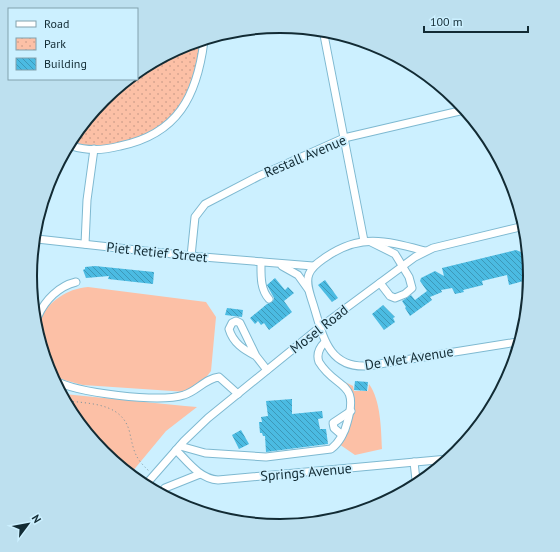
<svg xmlns="http://www.w3.org/2000/svg" width="560" height="552" font-family="'PT Sans',sans-serif">
  <defs>
    <pattern id="park-dots" width="8" height="8" patternUnits="userSpaceOnUse"><rect width="8" height="8" fill="#fcc0a6"/><path d="M2 2h.1M6 6h.1" fill="none" stroke="#d7a590" stroke-width="1.8" stroke-linecap="round"/></pattern>
    <pattern id="building-back-hatch" width="6" height="6" patternUnits="userSpaceOnUse"><rect width="6" height="6" fill="#4bbbe2"/><path d="M-1 5l2 2M0 0l6 6M5-1l2 2" fill="none" stroke="#3d98b8"/></pattern>
  </defs>
  <rect width="100%" height="100%" fill="#ccf0ff"/>
  <g fill="#fcc0a6">
    <path d="M88,287L206,302L216,317L211,371L204,380L187,392L83,385C72,382 57,380 49,370C45,364 40,328 38,318C52,301 65,289 88,287Z"/>
    <path d="M345,382L353,386L354,391H368L369,384C381,401 381,429 382,449L355,455L339,444C352,421 362,408 344,384Z"/>
    <polygon points="64,394 185,406 197,407 166,431 132,472 103,453"/>
  </g>
  <polygon fill="url(#park-dots)" points="203,42 197,73 183,105 163,131 107,151 72,147 103,99 133,79 137,79 137,77 182,47"/>
  <g fill="url(#building-back-hatch)">
    <polygon points="516,250 521,252 527,280 509,285 507,275 482,281 483,285 463,290 464,292 455,294 452,288 441,290 442,292 430,297 432,300 410,316 405,308 406,307 402,301 411,295 415,300 427,291 420,281 421,278 435,271 444,276 442,268"/>
    <polygon points="95,266 154,272 153,284 108,279 109,276 86,278 83,270 85,269 85,267"/>
    <polygon points="275,278 285,290 288,287 294,293 284,301 292,312 269,330 264,323 261,325 258,321 255,324 250,318 267,304 273,301 274,298 267,285"/>
    <polygon points="325,280 338,298 332,302 318,285"/>
    <polygon points="383,305 395,317 393,318 395,322 384,330 372,314"/>
    <polygon points="227,308 243,310 242,317 225,315"/>
    <polygon points="355,381 368,382 367,391 354,390"/>
    <polygon points="292,399 292,414 322,411 323,418 318,419 320,429 326,429 328,444 266,452 265,436 263,436 262,433 260,433 259,422 262,422 261,417 268,416 266,401"/>
    <polygon points="241,430 249,444 239,449 232,435"/>
  </g>
  <g fill="none" stroke-linecap="round" stroke-linejoin="round">
    <g stroke="#7eb9d1" stroke-width="9">
      <g id="minor">
        <polyline points="324,35 364,241"/>
        <path d="M72,146C87,151 105,150 120,146C178,134 197,96 204,41"/>
        <polyline points="37,239 191,256 313,266"/>
        <polyline points="371,242 395,254 409,277 412,288 405,294 395,298 390,296 380,283"/>
        <polyline points="85,244 87,200 94,149"/>
        <path d="M425,251C387,241 361,233 326,257C319,262 312,266 309,274C305,283 311,297 314,307C323,336 328,368 367,366L517,342"/>
        <polyline points="191,256 195,217 205,204 259,176 344,138 464,110"/>
        <path d="M261,262C261,275 260,289 269,299"/>
        <polyline points="282,266 298,275 308,289"/>
        <path d="M38,316C45,300 59,286 76,282"/>
        <path d="M256,356C244,350 233,343 229,329L232,323L236,321L240,323L256,356L267,370"/>
        <path d="M54,380C76,393 159,403 184,395C196,392 206,378 219,377L238,394"/>
        <polyline points="342,435 334,428 333,423 351,411"/>
        <path d="M180,446L205,453L266,457L331,449C339,443 345,432 347,423C360,380 336,390 319,362C316,354 319,348 325,342"/>
        <path d="M176,450C188,462 200,479 218,480L448,459"/>
        <polyline points="414,462 416,480"/>
        <polyline points="148,482 184,441 208,418 319,328 415,257 433,248 520,227"/>
        <polyline points="165,488 200,474"/>
      </g>
    </g>
    <path stroke="#6f8e9a" stroke-width="1" stroke-dasharray="1 3" stroke-linecap="butt" d="M69,401C94,404 124,404 130,434C134,452 135,458 149,471"/>
    <use href="#minor" stroke="#fff" stroke-width="7"/>
  </g>
  <g text-anchor="middle" dominant-baseline="central" stroke-width="3.5" stroke-linejoin="round" paint-order="stroke">
    <g font-size="14" fill="#122b34" stroke="#ccf0ff">
      <text transform="translate(305 156) rotate(-23)">Restall Avenue</text>
      <text transform="translate(157 252) rotate(6)">Piet Retief Street</text>
      <text transform="translate(319 329) rotate(-38)">Mosel Road</text>
      <text transform="translate(409 358) rotate(-9)">De Wet Avenue</text>
      <text transform="translate(306 472) rotate(-5)">Springs Avenue</text>
    </g>
  </g>
  <path d="M0 0H560V552H0ZM37 276a243 243 0 1 1 486 0a243 243 0 1 1-486 0Z" fill="#bde0ef" fill-rule="evenodd"/>
  <path fill="none" stroke="#122b34" stroke-width="2" d="M37 276a243 243 0 1 1 486 0a243 243 0 1 1-486 0Z"/>
  <rect x="8" y="8" width="130" height="72" fill="#ccf0ff" stroke="#82a1ae"/>
  <rect x="16" y="21" width="20" height="6" fill="#ffffff" stroke="#82a1ae"/>
  <text x="44" y="28" font-size="12" fill="#122b34">Road</text>
  <rect x="16" y="38" width="20" height="12" fill="url(#park-dots)" stroke="#82a1ae"/>
  <text x="44" y="48" font-size="12" fill="#122b34">Park</text>
  <rect x="16" y="58" width="20" height="12" fill="url(#building-back-hatch)" stroke="#82a1ae"/>
  <text x="44" y="68" font-size="12" fill="#122b34">Building</text>
  <g transform="translate(28 524) rotate(58)" stroke="#ccf0ff" stroke-width="3" paint-order="stroke">
  <path d="M0-3L7 15L0 10L-7 15Z" fill="#122b34"/>
  <text y="-6" font-size="11" font-weight="bold" text-anchor="middle" fill="#122b34">N</text>
  </g>
  <path d="M424 26v6h104v-6" fill="none" stroke="#122b34" stroke-width="2"/>
  <text x="430" y="26" font-size="12" fill="#122b34" stroke="#ccf0ff" stroke-width="3" paint-order="stroke">100 m</text>
</svg>
